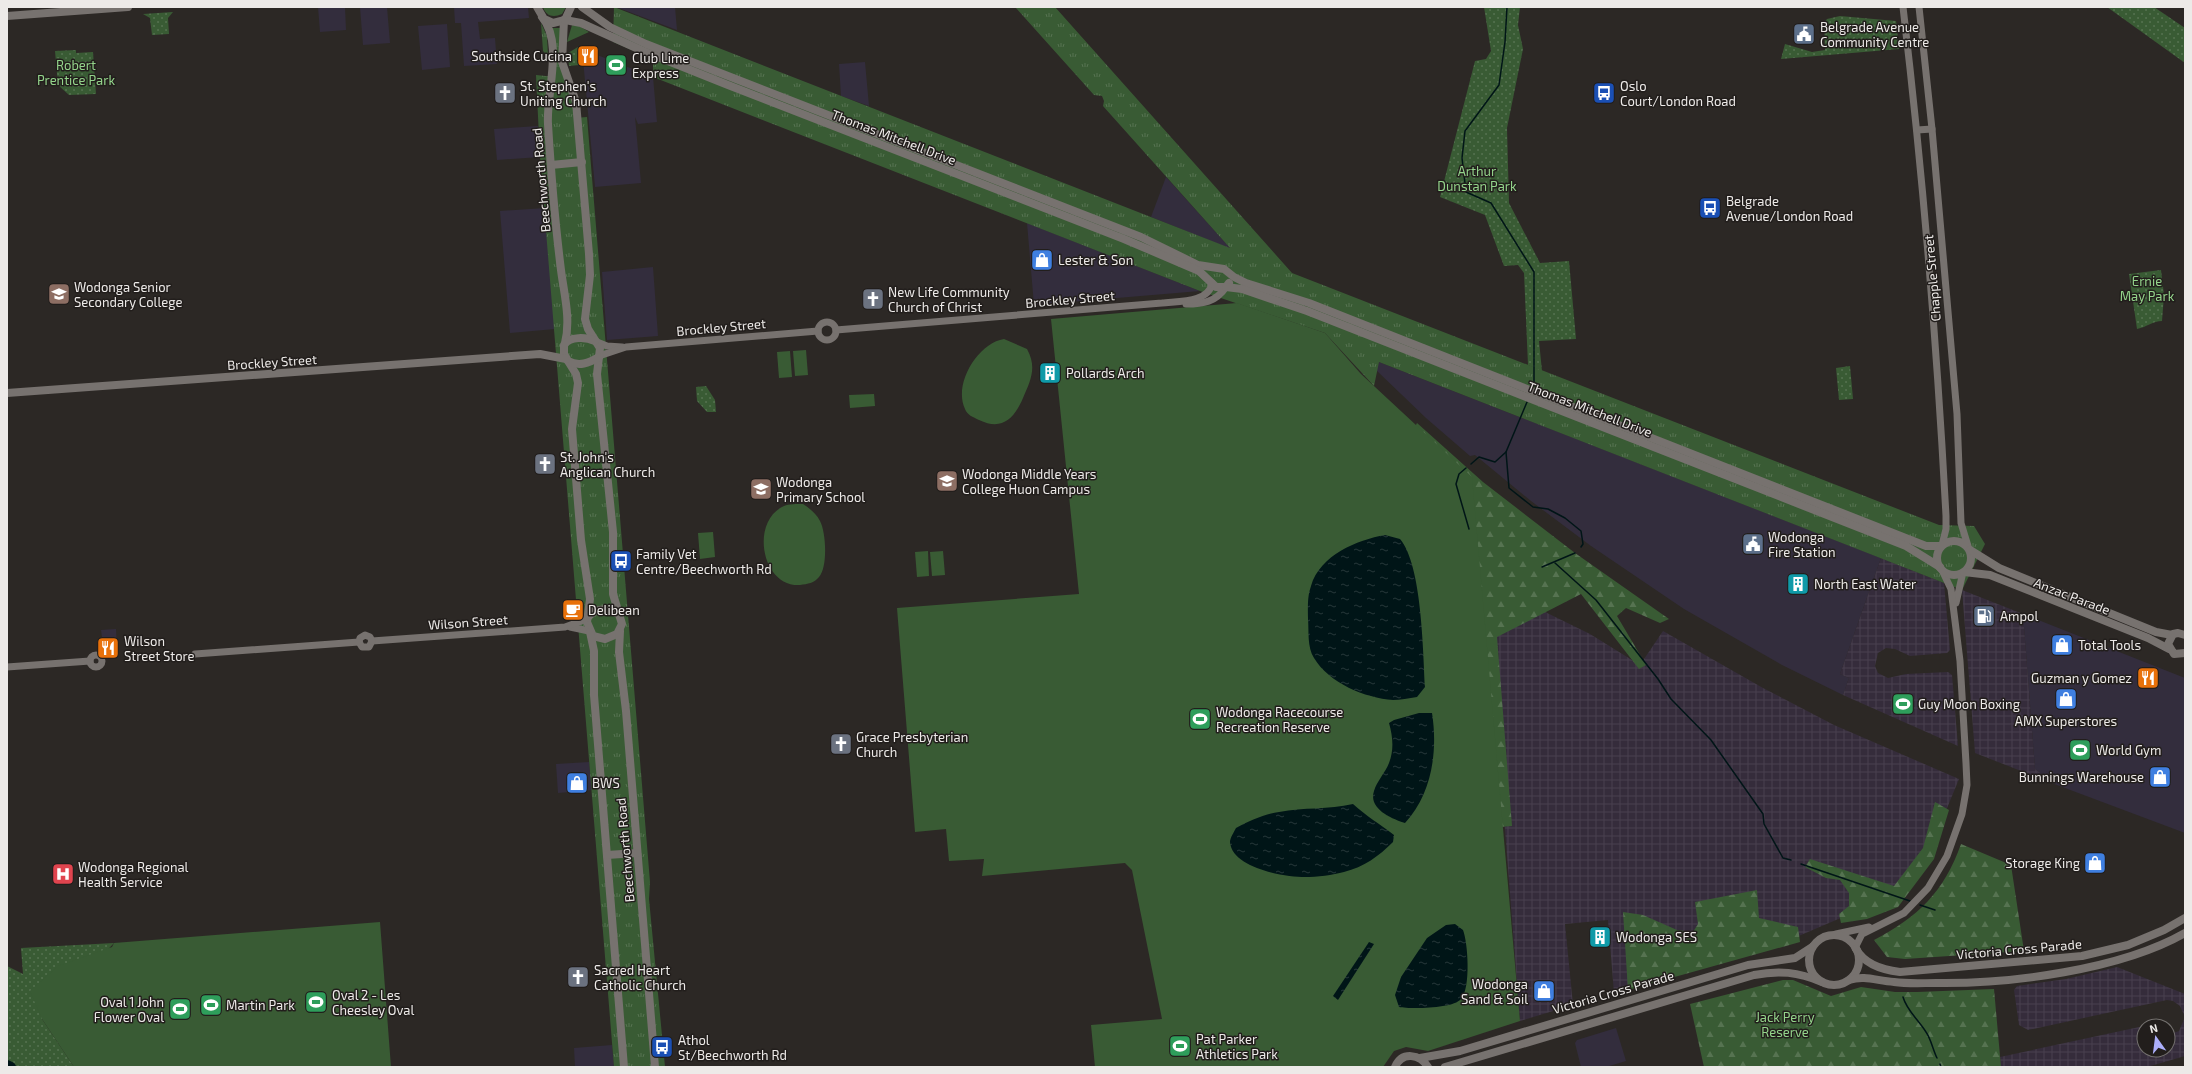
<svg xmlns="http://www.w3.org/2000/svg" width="2192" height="1074" font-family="'Exo 2',sans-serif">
  <defs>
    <pattern id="industrial-grid" width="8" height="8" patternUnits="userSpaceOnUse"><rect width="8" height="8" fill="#352c3b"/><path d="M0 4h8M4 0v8" fill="none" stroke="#49404e"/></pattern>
    <pattern id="grass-tufts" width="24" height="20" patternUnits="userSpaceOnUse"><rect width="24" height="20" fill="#395b34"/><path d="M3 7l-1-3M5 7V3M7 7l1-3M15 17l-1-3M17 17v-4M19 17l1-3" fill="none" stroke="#567351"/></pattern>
    <pattern id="forest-firs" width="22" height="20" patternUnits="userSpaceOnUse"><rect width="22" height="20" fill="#395b34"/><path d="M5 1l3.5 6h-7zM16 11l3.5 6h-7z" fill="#567351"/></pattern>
    <pattern id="park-dots" width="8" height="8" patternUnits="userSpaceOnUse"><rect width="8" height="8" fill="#395b34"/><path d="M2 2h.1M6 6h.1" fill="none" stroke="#567351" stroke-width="1.8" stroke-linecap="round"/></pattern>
    <pattern id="water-ripples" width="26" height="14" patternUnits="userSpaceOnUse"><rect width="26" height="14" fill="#001517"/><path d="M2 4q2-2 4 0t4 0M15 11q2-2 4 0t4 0" fill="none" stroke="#263739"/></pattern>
  </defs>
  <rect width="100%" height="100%" fill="#2c2825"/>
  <g fill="#332d3d">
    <polygon points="318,7 345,7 346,30 320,32"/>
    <polygon points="360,7 387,7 390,43 363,45"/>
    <polygon points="454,7 528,7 529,18 478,22 480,39 495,38 497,64 464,66 461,23 455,23"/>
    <polygon points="616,7 675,7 677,30"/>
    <polygon points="447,24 450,67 422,70 418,26"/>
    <polygon points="582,49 653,77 657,122 638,124 635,117 641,183 595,187"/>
    <polygon points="865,62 869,106 841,96 839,64"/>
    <polygon points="538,126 540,157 497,160 494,129"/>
    <polygon points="1166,177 1231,249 1151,217"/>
    <polygon points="545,208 555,329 510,333 500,211"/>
    <polygon points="1027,223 1200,291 1034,305"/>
    <polygon points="653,267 658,336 607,340 602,272"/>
    <polygon points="1379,362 1881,558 1840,674 1849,678 1843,695 1782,665 1684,609 1591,546 1531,501 1475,455 1470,456 1426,418 1376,370"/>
    <polygon points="2023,614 2185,678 2185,833 2057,785 2035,769"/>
    <polygon points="116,629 117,650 104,651 101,630"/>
    <polygon points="589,762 592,790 558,793 556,764"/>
    <polygon points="1616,1028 1626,1061 1606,1067 1581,1067 1575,1043 1577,1040"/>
    <polygon points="612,1045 614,1067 575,1067 574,1048"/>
  </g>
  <g fill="url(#industrial-grid)">
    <polygon points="1881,558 1944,583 1950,650 1947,653 1910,656 1895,649 1886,648 1878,653 1875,666 1878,673 1888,678 1906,674 1948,672 1952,675 1958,746 1843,695 1849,678 1840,674"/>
    <polygon points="1962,590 2023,614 2035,769 2057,785 1975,753"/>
    <polygon points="1541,610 1590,634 1640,665 1663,631 1763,688 1834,725 1959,779 1924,864 1899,893 1794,938 1614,993 1608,920 1565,924 1573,1005 1520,1021 1489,625"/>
    <polygon points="2117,967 2185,994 2185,1056 2147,1067 2001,1067 2000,1057 2144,1026 2144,1050 2168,1050 2168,1035 2179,1031 2185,1017 2180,1006 2173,1001 2167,1000 2028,1030 2019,1025 2014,990 2017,986 2066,979"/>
  </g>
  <g fill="url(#grass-tufts)">
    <path d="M543,7H566L562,14C553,18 546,16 543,7Z"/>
    <polygon points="614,7 1230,248 1103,106 1104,101 1102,96 1094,95 1015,7 1055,7 1292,273 1939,525 1974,526 1985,544 1962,590 1379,362 1374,386 1325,333 1200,291 653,77 653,59 613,42"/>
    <polygon points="541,23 547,36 548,56 543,51"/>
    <polygon points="552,28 561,28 560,65 572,99 575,118 587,117 650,882 649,899 665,1067 614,1067 540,157 536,75 555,77"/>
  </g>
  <g fill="url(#forest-firs)">
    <polygon points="1417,423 1483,482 1575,553 1669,619 1660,623 1626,608 1617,616 1646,665 1639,669 1581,594 1497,637 1512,826 1500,827 1414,429"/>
    <polygon points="1935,802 1949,810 1934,859 1898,907 1867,919 1841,923 1839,914 1849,906 1849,893 1840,880 1826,878 1805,867 1810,859 1894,886 1923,848"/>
    <path d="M1961,844L2011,865L2024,951L1905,959L1887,957L1874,940C1918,917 1944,892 1961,844Z"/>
    <polygon points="1757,890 1759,918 1798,927 1800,942 1628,990 1623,912 1643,915 1677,930 1693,932 1698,924 1695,902"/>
    <polygon points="1783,980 1793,980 1831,996 1861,987 1895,992 1917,992 1994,989 2001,1067 1704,1067 1690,1004"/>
  </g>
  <g fill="url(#park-dots)">
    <polygon points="1484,7 1520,7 1518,25 1523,49 1507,128 1509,203 1540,263 1569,261 1576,339 1539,341 1542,371 1528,365 1524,273 1518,265 1504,266 1485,215 1440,197 1475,61 1486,59 1491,51"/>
    <polygon points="2107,7 2154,7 2185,28 2185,63"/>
    <polygon points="173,12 168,18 169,34 152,35 150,18 143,14"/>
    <polygon points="1840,16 1896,21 1899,49 1781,59 1785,44 1812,52 1825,50 1824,23 1827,19"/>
    <polygon points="578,47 579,65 569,66 568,53"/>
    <polygon points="76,50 76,53 93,52 96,94 69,95 58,85 55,51"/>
    <path d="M2161,270L2164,295L2162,321C2153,321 2147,327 2137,329L2129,274Z"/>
    <polygon points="1850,366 1853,399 1839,400 1836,368"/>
    <polygon points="706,386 715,400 716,412 707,412 697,401 696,387"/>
    <polygon points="114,943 42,1019 74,1067 7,1067 7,966 23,974 21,948"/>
  </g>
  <g fill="#395b34">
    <polygon points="572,25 579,26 589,32 567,42"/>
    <polygon points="2158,277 2159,290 2147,291 2146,278"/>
    <polygon points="1237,303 1325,333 1361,374 1472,477 1520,1021 1428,1051 1406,1047 1394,1051 1383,1067 1095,1067 1091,1025 1162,1019 1132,870 1125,863 982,876 984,859 949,861 946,829 915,832 897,608 1079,594 1051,319"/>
    <path d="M1004,339L1027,349C1037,367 1031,380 1023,398C1014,419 1002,431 979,420C973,417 967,415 965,409C953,384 978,343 1004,339Z"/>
    <polygon points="806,350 808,375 795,376 793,351"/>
    <polygon points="790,351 792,377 779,378 777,352"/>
    <polygon points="874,394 875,406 850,408 849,395"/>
    <path d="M803,504C809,508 816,513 820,521C826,532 828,567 819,577C814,583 808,584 800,585C761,587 750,521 784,506C789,504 797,504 803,504Z"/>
    <polygon points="713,532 715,557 700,559 698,533"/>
    <polygon points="928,551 929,576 917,577 915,552"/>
    <polygon points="943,551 945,575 932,576 930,552"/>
    <polygon points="380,922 391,1067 74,1067 42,1019 30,991 58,966 112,947 114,943"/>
  </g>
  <g fill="url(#water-ripples)">
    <path d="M1385,535L1400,539C1422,565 1423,651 1425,687L1417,697C1409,698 1400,700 1393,700C1365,698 1329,683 1314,658C1307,647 1309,631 1308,619C1308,608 1307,597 1311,586C1320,555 1357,540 1385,535Z"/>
    <path d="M1419,713H1432C1438,751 1432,794 1405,823C1392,819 1368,809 1374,791C1377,781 1385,773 1389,763C1394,750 1393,737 1389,723L1394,720Z"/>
    <path d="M1353,804C1366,816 1380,824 1394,835L1393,842C1379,856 1364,867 1344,872C1333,875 1317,877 1305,877C1284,877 1232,868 1230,842C1230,838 1234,832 1236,828C1249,821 1264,814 1279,812C1304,807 1328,810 1353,804Z"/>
    <path d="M1455,924L1463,930C1468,943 1471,988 1461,999C1453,1009 1410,1009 1399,1007L1395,995L1401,977L1427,938L1446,925Z"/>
    <polygon points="1369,942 1374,944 1338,1000 1333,996"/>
  </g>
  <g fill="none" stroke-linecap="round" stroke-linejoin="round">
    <g stroke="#001517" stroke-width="1.5">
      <polyline points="1507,7 1505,42 1499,85 1465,131 1462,158 1466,192 1491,203 1534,272 1534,384"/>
      <polyline points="1506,452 1509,488 1533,507 1548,509 1565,518 1581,531 1583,544 1581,547"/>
      <polyline points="1471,464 1479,457 1495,462 1506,452 1527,402"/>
      <polyline points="1466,468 1459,474 1456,484 1469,529"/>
      <polyline points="1555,563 1596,600 1658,679 1671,699 1711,740 1763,814 1764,824 1783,858 1791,860"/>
      <polyline points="1542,567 1575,553"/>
      <polyline points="1801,864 1910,901"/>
      <polyline points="1920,905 1935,910"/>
      <path d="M1903,997C1907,1011 1918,1019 1926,1032C1931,1039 1933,1050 1937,1058"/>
      <polyline points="1940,1064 1941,1067"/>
    </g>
    <polyline stroke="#001517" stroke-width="10" points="7,1065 11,1067"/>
    <g stroke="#77726f" stroke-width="7">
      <path d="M1903,7C1923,176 1937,346 1946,516V529L1942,545"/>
      <polyline points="1919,7 1932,129 1957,414 1961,523 1968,546"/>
      <polyline points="1917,130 1932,129"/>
      <path d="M1186,304C1203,304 1216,302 1226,287"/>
      <circle cx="827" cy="331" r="9"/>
      <path d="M836,330L1162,303C1178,301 1209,303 1212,283"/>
      <polyline points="597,342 607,346 622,347"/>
      <polyline points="599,356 626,347 818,331"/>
      <polyline points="1956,603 1963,572"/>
      <polyline points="570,627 589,631"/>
      <polyline points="372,641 565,627 587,619"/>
      <polyline points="359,642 362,647 369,647 372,641"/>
      <polyline points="359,642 360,638 365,635 370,637 372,641"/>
      <polyline points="195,654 359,642"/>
      <circle cx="96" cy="661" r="6"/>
      <polyline points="7,667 90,661"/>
      <polyline points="1836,934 1869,927"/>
      <polyline points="1855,948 1862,934 1904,913 1928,888 1947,856 1962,814 1967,785 1966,763 1960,661 1951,589 1942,570"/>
    </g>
    <g stroke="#77726f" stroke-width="8">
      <polyline points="537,7 544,19 553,23 565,20 571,7"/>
      <polyline points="582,7 610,27 646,44 1141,237 1198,265 1224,269 1234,277 1246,283 1309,303 1926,546 1941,546"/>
      <polyline points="7,16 128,7"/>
      <path d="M542,17C564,43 546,93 548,124C551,173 555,222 561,270C564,294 571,319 565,343"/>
      <polyline points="564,20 562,62 576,102 589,254 590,275 585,319 588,329 600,348 597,374 613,532 613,594 622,624 617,634 605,639 593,636 587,622 590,599 581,540 572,429 578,383 576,374 568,361"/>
      <polyline points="565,20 581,23 643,51 728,85 1124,239 1199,271 1216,287 1226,287 1229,283"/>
      <polyline points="551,165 582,162"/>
      <polyline points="1226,287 1242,289 1307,311 1906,546 1940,567"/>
      <path d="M595,341C586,337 570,336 564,345V354L568,361C579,367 589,363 599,357"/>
      <polyline points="7,393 540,354 566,359"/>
      <circle cx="1954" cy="558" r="17"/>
      <polyline points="1970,550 1999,568 2156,632 2172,635"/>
      <polyline points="1964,572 1990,575 2148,638 2169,649"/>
      <path d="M588,617C596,608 608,607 618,614"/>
      <polyline points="620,631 619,652 626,711 655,1067"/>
      <polyline points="590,632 594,651 594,695 624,1067"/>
      <polyline points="2185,635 2178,633 2173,634 2168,644 2174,654 2185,653"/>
      <polyline points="607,855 637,853"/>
      <circle cx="1834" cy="960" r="25"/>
      <path d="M1856,949C1865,965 1883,970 1900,972L2082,956L2128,945L2164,930L2185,918"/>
      <path d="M1849,980C1865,975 1877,981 1894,982C1908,984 1922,983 1936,983C2010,984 2120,970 2185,933"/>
      <polyline points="1420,1058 1460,1051 1748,965 1795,958 1812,947"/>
      <path d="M1395,1067C1402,1051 1420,1054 1428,1067"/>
      <path d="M1445,1067L1754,975C1779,970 1798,972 1822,982"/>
    </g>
  </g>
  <defs>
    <g id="civic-square" transform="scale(1.15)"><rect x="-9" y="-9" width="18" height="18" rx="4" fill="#5c6f8a" stroke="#221e1c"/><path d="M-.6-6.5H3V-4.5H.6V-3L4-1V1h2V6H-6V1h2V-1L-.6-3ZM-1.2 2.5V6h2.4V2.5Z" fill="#fff"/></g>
    <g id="restaurant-square" transform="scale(1.15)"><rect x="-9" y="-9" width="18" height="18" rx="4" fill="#e8710a" stroke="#221e1c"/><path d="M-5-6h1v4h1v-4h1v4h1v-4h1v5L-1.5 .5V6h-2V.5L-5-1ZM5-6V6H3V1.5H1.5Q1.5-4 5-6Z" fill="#fff"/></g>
    <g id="stadium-square" transform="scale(1.15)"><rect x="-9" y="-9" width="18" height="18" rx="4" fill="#2e9e5b" stroke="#221e1c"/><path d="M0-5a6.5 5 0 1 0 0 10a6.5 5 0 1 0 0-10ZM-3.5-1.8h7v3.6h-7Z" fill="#fff"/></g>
    <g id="church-square" transform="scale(1.15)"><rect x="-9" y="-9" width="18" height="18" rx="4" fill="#6b7280" stroke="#221e1c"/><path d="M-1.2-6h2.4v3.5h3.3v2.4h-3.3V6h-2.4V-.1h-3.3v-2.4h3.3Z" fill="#fff"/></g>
    <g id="bus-square" transform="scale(1.15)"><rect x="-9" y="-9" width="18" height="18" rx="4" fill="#1a4fb4" stroke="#221e1c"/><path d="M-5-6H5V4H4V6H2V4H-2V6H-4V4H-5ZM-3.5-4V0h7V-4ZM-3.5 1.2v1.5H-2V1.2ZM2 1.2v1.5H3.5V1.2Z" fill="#fff"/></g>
    <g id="shop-square" transform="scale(1.15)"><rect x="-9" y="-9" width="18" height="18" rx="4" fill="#3f7fe0" stroke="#221e1c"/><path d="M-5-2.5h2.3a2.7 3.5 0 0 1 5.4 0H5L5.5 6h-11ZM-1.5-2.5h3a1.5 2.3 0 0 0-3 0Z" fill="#fff"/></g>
    <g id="school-square" transform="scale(1.15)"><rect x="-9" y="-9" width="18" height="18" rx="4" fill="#8d6e63" stroke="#221e1c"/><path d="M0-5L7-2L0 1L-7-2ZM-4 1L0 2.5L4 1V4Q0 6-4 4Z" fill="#fff"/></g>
    <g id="building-square" transform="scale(1.15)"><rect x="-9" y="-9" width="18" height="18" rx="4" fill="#0f9aa8" stroke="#221e1c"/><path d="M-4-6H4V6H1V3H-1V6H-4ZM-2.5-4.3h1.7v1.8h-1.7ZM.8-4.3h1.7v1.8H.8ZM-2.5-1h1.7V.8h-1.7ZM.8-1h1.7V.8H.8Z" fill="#fff"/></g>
    <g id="cafe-square" transform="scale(1.15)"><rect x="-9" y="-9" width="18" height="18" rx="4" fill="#e8710a" stroke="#221e1c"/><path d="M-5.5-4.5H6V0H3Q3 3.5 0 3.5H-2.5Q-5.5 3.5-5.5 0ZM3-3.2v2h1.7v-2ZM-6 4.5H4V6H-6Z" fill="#fff"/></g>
    <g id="fuel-square" transform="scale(1.15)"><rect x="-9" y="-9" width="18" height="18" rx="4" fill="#5c6f8a" stroke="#221e1c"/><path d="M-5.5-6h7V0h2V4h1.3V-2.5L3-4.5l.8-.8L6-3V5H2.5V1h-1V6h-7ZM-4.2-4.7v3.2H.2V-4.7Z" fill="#fff"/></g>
    <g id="hospital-square" transform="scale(1.15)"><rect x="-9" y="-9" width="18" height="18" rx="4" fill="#e0444e" stroke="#221e1c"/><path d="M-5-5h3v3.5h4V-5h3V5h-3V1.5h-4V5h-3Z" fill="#fff"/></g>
  </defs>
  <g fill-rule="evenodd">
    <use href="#civic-square" x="1804" y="34"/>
    <use href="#restaurant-square" x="588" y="56"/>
    <use href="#stadium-square" x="616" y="65"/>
    <use href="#church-square" x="505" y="93"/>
    <use href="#bus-square" x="1604" y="93"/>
    <use href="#bus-square" x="1710" y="208"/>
    <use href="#shop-square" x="1042" y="260"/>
    <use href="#school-square" x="59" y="294"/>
    <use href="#church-square" x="873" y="299"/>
    <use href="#building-square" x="1050" y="373"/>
    <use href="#church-square" x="545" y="464"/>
    <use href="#school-square" x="947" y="481"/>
    <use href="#school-square" x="761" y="489"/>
    <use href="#civic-square" x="1753" y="544"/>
    <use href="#bus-square" x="621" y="561"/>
    <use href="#building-square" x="1798" y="584"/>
    <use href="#cafe-square" x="573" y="610"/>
    <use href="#fuel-square" x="1984" y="616"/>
    <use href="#shop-square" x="2062" y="645"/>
    <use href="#restaurant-square" x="108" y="648"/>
    <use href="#restaurant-square" x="2148" y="678"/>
    <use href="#shop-square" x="2066" y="699"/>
    <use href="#stadium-square" x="1903" y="704"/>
    <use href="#stadium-square" x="1200" y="719"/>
    <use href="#church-square" x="841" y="744"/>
    <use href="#stadium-square" x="2080" y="750"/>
    <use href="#shop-square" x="2160" y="777"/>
    <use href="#shop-square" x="577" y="783"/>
    <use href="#shop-square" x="2095" y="863"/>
    <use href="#hospital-square" x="63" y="874"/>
    <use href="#building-square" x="1600" y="937"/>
    <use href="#church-square" x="578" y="977"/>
    <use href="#shop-square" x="1544" y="991"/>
    <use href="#stadium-square" x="316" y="1002"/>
    <use href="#stadium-square" x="211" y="1005"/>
    <use href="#stadium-square" x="180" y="1009"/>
    <use href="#stadium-square" x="1180" y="1046"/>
    <use href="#bus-square" x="662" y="1047"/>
  </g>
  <g text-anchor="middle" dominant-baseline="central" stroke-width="3" stroke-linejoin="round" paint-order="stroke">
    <g font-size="13" fill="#edeae8" stroke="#221e1c" text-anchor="start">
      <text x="1820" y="27">Belgrade Avenue<tspan x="1820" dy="15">Community Centre</tspan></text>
      <text x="572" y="56" text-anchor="end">Southside Cucina</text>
      <text x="632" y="58">Club Lime<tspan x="632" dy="15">Express</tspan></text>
      <text x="520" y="86">St. Stephen's<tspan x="520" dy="15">Uniting Church</tspan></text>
      <text x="1620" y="86">Oslo<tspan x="1620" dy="15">Court/London Road</tspan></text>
      <text x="1726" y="201">Belgrade<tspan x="1726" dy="15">Avenue/London Road</tspan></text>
      <text x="1058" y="260">Lester &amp; Son</text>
      <text x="74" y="287">Wodonga Senior<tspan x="74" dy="15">Secondary College</tspan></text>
      <text x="888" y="292">New Life Community<tspan x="888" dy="15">Church of Christ</tspan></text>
      <text x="1066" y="373">Pollards Arch</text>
      <text x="560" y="457">St. John's<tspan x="560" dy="15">Anglican Church</tspan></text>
      <text x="962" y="474">Wodonga Middle Years<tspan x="962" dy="15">College Huon Campus</tspan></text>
      <text x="776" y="482">Wodonga<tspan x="776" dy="15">Primary School</tspan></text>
      <text x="1768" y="537">Wodonga<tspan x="1768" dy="15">Fire Station</tspan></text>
      <text x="636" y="554">Family Vet<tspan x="636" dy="15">Centre/Beechworth Rd</tspan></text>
      <text x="1814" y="584">North East Water</text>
      <text x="588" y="610">Delibean</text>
      <text x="2000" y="616">Ampol</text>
      <text x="124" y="641">Wilson<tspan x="124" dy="15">Street Store</tspan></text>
      <text x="2078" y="645">Total Tools</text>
      <text x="2132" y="678" text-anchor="end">Guzman y Gomez</text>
      <text x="1918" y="704">Guy Moon Boxing</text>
      <text x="1216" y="712">Wodonga Racecourse<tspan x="1216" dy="15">Recreation Reserve</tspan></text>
      <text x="2066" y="721" text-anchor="middle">AMX Superstores</text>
      <text x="856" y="737">Grace Presbyterian<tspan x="856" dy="15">Church</tspan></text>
      <text x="2096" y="750">World Gym</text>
      <text x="2144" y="777" text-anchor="end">Bunnings Warehouse</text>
      <text x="592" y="783">BWS</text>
      <text x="2080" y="863" text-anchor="end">Storage King</text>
      <text x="78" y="867">Wodonga Regional<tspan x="78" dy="15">Health Service</tspan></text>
      <text x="1616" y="937">Wodonga SES</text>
      <text x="594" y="970">Sacred Heart<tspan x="594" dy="15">Catholic Church</tspan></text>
      <text x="1528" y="984" text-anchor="end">Wodonga<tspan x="1528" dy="15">Sand &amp; Soil</tspan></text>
      <text x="332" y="995">Oval 2 - Les<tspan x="332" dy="15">Cheesley Oval</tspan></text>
      <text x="164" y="1002" text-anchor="end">Oval 1 John<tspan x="164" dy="15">Flower Oval</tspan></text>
      <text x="226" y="1005">Martin Park</text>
      <text x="1196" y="1039">Pat Parker<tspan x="1196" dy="15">Athletics Park</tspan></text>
      <text x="678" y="1040">Athol<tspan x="678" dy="15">St/Beechworth Rd</tspan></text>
    </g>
    <g font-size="13" fill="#94d48b" stroke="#221e1c">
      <text x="76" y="65">Robert<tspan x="76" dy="15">Prentice Park</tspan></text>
      <text x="1477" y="171">Arthur<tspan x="1477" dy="15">Dunstan Park</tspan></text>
      <text x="2147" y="281">Ernie<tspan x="2147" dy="15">May Park</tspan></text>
      <text x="1785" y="1017">Jack Perry<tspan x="1785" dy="15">Reserve</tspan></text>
    </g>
    <g font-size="13" fill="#edeae8" stroke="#221e1c">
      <text transform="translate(894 137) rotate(21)">Thomas Mitchell Drive</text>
      <text transform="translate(541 180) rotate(-95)">Beechworth Road</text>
      <text transform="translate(1932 278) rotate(-95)">Chapple Street</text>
      <text transform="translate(1070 299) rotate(-5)">Brockley Street</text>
      <text transform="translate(721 327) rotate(-5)">Brockley Street</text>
      <text transform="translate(272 362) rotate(-4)">Brockley Street</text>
      <text transform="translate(1590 409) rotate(21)">Thomas Mitchell Drive</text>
      <text transform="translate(2072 596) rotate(21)">Anzac Parade</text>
      <text transform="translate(468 622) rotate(-4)">Wilson Street</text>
      <text transform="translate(625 850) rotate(-95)">Beechworth Road</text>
      <text transform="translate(2019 949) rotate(-5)">Victoria Cross Parade</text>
      <text transform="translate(1613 992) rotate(-16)">Victoria Cross Parade</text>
    </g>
  </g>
  <rect width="2192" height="1074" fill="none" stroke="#edeae8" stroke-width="16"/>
  <g transform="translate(2156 1038) rotate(346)"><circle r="19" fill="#221e1c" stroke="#73706e"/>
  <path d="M0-3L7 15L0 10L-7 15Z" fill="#acaffb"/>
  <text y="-6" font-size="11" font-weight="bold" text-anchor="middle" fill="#edeae8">N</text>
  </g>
</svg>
